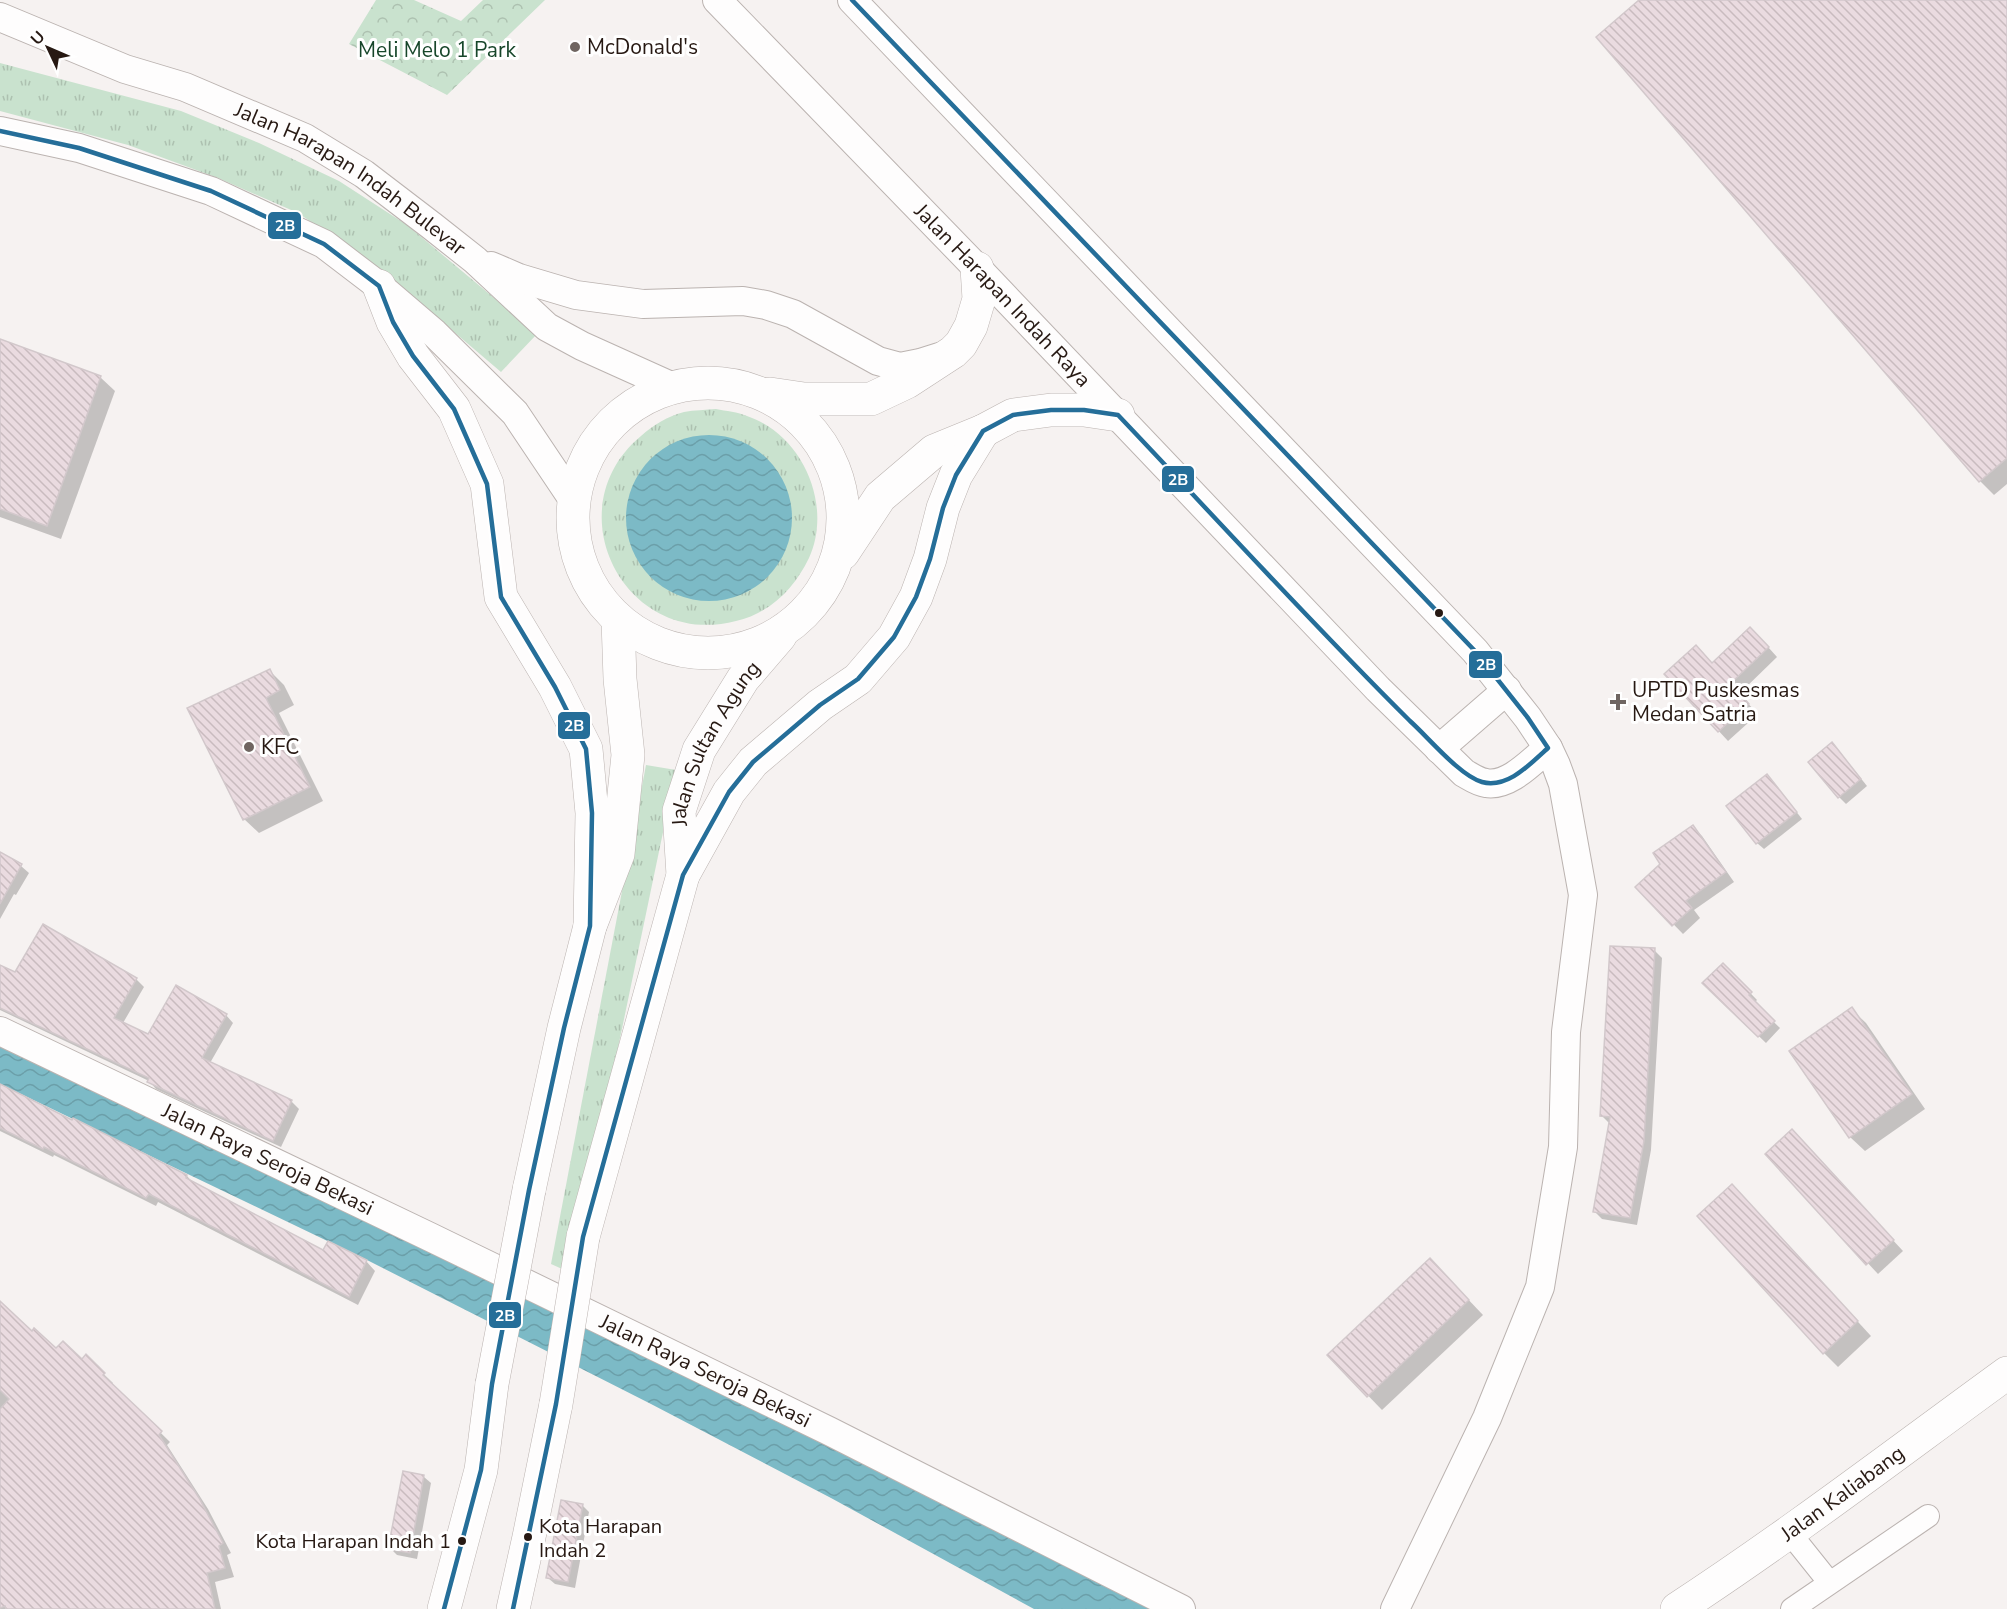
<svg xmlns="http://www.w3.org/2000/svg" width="2007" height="1609" font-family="'Nunito Sans',sans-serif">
  <defs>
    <pattern id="grass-tufts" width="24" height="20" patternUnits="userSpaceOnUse" patternTransform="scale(1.5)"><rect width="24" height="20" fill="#c9e2ce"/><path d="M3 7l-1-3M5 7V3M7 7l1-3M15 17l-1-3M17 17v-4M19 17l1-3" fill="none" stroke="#adc1b0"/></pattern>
    <pattern id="park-crowns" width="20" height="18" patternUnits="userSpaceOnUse" patternTransform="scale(1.5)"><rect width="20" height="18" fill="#c9e2ce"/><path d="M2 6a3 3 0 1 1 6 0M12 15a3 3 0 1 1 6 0" fill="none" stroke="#adc1b0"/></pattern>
    <pattern id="water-waves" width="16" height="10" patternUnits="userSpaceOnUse" patternTransform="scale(1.5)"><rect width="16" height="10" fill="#7cbac6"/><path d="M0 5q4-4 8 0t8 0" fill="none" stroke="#6b9fa9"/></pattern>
    <pattern id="building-back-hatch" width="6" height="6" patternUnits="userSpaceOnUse" patternTransform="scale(1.5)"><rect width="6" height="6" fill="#eadbe0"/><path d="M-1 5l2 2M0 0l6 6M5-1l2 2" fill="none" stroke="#c9bbbf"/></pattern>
  </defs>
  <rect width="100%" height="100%" fill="#f6f2f1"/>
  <g fill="url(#grass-tufts)">
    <polygon points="0,63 181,111 259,143 339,181 407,225 537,334 501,372 380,269 298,213 218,178 128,145 0,111"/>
    <path d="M716,409C726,411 738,412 747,416C803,435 833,505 809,558C794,589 770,613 736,621C625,650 553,509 641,436C653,425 668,416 684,412C694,410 706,410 716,409Z"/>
    <polygon points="646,765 676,770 571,1273 551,1264"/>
  </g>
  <polygon fill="url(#park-crowns)" points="376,0 414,0 461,21 483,0 545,0 447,95 349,44"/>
  <g fill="url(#water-waves)">
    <circle cx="709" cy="518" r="83"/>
    <polygon points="0,1030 1181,1609 1034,1609 831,1498 651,1404 367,1260 0,1084"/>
  </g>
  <g fill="#0003">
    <polygon points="1641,0 2007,0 2007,484 1994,495 1980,481"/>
    <polygon points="0,341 100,377 115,391 61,539 0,517"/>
    <polygon points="1760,638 1777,657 1739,694 1758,714 1728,741 1666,674 1713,664"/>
    <polygon points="270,671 284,685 294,705 279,713 323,801 259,833 244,819"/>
    <polygon points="1839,751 1867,786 1846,804 1839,797"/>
    <polygon points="1774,783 1802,819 1764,849 1757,843"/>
    <polygon points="1693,827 1702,836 1734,882 1694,910 1700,918 1683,934 1637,887 1662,864"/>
    <polygon points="0,853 21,866 29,873 16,895 14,894 0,919"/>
    <polygon points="44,926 136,979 144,987 123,1023 149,1035 226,1015 233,1023 210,1063 291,1101 299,1109 281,1147 156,1089 149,1081 0,1010 0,966 16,973"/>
    <polygon points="1654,950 1662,958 1651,1150 1637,1225 1602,1219 1594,1211 1610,1124 1602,1116"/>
    <polygon points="1723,965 1757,1000 1754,1003 1780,1028 1766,1043 1704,983"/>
    <polygon points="1851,1009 1866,1023 1925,1109 1865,1151 1850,1137 1791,1052"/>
    <polygon points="0,1086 73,1122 74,1120 187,1176 195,1185 324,1252 366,1261 375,1271 358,1305 158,1202 156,1206 54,1155 53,1157 0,1131"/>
    <polygon points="1802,1142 1903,1251 1878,1274 1767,1155"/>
    <polygon points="1746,1200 1871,1336 1838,1367 1824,1353"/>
    <polygon points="1444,1274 1483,1315 1382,1410 1329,1355"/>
    <polygon points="0,1303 32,1333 56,1351 82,1361 86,1357 113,1383 112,1385 170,1442 167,1445 208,1509 231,1553 227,1555 234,1577 215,1582 221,1609 0,1609"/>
    <polygon points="404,1473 424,1477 431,1483 417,1559 397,1555 390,1548"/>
    <polygon points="582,1505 589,1512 575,1588 555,1584 548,1578"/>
  </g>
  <g fill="url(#building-back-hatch)" stroke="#d2c8cb" stroke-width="1.5">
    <polygon points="1639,0 2007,0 2007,458 1979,482 1596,37"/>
    <polygon points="0,339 101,376 47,526 0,509"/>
    <polygon points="1750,627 1769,647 1731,683 1749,704 1718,732 1664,674 1696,645 1712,663"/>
    <polygon points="270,669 280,690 266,698 310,787 243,820 187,708"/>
    <polygon points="1832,742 1861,779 1838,798 1808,762"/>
    <polygon points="1767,774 1797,812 1756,844 1726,806"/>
    <polygon points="1693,825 1726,872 1686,901 1692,908 1672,926 1635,887 1660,864 1653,853"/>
    <polygon points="0,852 22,864 0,904"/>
    <polygon points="43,924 137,978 114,1018 148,1034 176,985 227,1014 202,1058 292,1100 273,1141 147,1082 149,1078 0,1008 0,965 15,972"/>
    <polygon points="1610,946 1655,948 1644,1141 1630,1218 1593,1212 1610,1117 1600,1116"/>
    <polygon points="1723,963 1752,992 1749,995 1775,1021 1758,1037 1702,983"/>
    <polygon points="1852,1007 1912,1094 1849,1138 1789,1051"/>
    <polygon points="0,1084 72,1120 73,1118 187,1175 186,1178 323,1250 328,1241 367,1260 349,1297 149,1194 146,1198 44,1147 43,1149 0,1128"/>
    <polygon points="1792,1129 1894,1240 1866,1265 1765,1154"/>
    <polygon points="1732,1184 1858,1321 1823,1354 1697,1216"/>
    <polygon points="1430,1258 1469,1300 1367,1397 1327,1355"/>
    <polygon points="0,1301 32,1331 34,1328 56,1348 63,1341 82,1359 86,1354 105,1373 103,1375 162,1431 159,1435 199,1498 223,1543 219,1546 225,1568 207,1573 215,1609 6,1609 5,1606 0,1608 0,1409 9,1399 0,1390"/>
    <polygon points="403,1471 424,1475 410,1553 388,1549"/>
    <polygon points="561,1500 583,1504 568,1582 546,1578"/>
  </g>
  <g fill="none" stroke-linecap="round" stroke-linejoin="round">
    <g stroke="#bbb3b0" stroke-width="24">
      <g id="minor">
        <polyline points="1789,1532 1829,1582"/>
        <polyline points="1792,1609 1928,1516"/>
      </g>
    </g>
    <g stroke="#bbb3b0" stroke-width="30">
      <g id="tertiary">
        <path id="s1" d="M717,0L977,268L1378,689L1464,773C1471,777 1478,782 1486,783C1509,787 1532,761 1548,748"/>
        <polyline points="852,0 1475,651 1528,718 1548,748 1556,765 1563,784 1583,895 1566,1032 1563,1147 1540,1287 1487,1418 1395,1609"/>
        <path id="s2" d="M0,17L125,69L185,87L305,138L364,174L432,226L475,260L547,327L582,346L673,387"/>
        <polyline points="0,131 79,148 211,191 324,244 379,286 434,333 515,413 574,501"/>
        <polyline points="491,266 519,278 576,295 643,304 743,301 766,305 793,314 878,361 900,367 920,363 939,357"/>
        <polyline points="1439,749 1507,690"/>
        <path id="s3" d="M0,1031L430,1237L829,1431L1181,1609"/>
      </g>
    </g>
    <g stroke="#bbb3b0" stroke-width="34">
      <g id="primary">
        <path id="s4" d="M1677,1609C1790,1535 1897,1453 2007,1373"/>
      </g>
    </g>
    <g stroke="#bbb3b0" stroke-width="34">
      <g id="trunk">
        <polyline points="379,286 393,322 413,356 454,409 487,484 501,597 555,687 586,749 592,813 590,926"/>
        <circle cx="708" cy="518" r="135"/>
        <polyline points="770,394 804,399 871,399 907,382 953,352 961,344 971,326 979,299 977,268"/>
        <polyline points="843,553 880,497 934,451 983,431 1013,415 1051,410 1084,410 1118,415"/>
        <polyline points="683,875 729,792 753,762 820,705 858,679 894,637 916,597 930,559 943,508 956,475 983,431"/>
        <polyline points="529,1190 564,1028 590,926 618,854 628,755 620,679 618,620"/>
        <path id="s5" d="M583,1237L683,875L679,811L699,750L743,679L780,636"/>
        <polyline points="444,1609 481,1470 492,1384"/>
        <polyline points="513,1609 529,1537 556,1404"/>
      </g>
    </g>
    <use href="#minor" stroke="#fefdfd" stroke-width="22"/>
    <use href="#tertiary" stroke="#fefdfd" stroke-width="28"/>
    <use href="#primary" stroke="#fefdfd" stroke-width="33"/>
    <use href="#trunk" stroke="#fefdfd" stroke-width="33"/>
    <g stroke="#bbb3b0" stroke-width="34" stroke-linecap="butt">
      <g id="trunk-bridge">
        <polyline points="492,1384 529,1190"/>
        <polyline points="556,1404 583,1237"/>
      </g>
    </g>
    <use href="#trunk-bridge" stroke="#fefdfd" stroke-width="33"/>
    <g stroke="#fff" stroke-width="9">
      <g id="bus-1">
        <polyline points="0,131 79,148 211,191 324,244 379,286 393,322 413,356 454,409 487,484 501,597 555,687 586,749 592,813 590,926 564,1028 529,1190 492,1384 481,1470 444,1609"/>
        <path d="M513,1609L556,1404L583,1237L683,875L729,792L753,762L820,705L858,679L894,637L916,597L930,559L943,508L956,475L983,431L1013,415L1051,410H1084L1118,415C1215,517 1310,622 1410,721C1428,737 1460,776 1482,782C1508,789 1531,763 1548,748L1528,718L1475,651L852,0"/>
      </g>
    </g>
    <use href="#bus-1" stroke="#256e99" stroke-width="4.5"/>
  </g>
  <g fill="#6f6561" stroke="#fff" stroke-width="2">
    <circle cx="575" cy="47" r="6"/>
    <path d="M1615 693h6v6h6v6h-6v6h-6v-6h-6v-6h6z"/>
    <circle cx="249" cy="747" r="6"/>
  </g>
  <g fill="#271913" stroke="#fff" stroke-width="2">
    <circle cx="1439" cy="613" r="5"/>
    <circle cx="528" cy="1537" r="5"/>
    <circle cx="462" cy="1541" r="5"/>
  </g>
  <g text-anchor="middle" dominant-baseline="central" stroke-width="6" stroke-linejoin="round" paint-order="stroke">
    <g font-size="20" fill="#271913" stroke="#fff" text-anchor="start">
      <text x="539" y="1526">Kota Harapan<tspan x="539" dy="24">Indah 2</tspan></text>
      <text x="451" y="1541" text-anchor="end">Kota Harapan Indah 1</text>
    </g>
    <g font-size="21" fill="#271913" stroke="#fff" text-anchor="start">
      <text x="587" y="47">McDonald's</text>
      <text x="1632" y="690">UPTD Puskesmas<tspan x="1632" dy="24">Medan Satria</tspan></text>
      <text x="261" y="747">KFC</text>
    </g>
    <g font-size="21" fill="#17462a" stroke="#fff">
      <text x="437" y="50">Meli Melo 1 Park</text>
    </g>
    <g font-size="21" fill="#271913" stroke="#fff">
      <text stroke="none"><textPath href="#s2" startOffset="388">Jalan Harapan Indah Bulevar</textPath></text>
      <text stroke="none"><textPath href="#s1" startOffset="411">Jalan Harapan Indah Raya</textPath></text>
      <text stroke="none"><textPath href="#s5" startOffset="516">Jalan Sultan Agung</textPath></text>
      <text stroke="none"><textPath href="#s3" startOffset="297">Jalan Raya Seroja Bekasi</textPath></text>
      <text stroke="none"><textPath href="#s3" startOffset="783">Jalan Raya Seroja Bekasi</textPath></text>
      <text stroke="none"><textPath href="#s4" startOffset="202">Jalan Kaliabang</textPath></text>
    </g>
  </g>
  <g stroke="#fff" stroke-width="2">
    <rect x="267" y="211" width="35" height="29" rx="6" fill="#256e99"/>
    <rect x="1161" y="465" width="34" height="28" rx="6" fill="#256e99"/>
    <rect x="1468" y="650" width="35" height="29" rx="6" fill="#256e99"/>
    <rect x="557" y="711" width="34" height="29" rx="6" fill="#256e99"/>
    <rect x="488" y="1301" width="34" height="28" rx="6" fill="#256e99"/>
  </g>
  <g font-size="16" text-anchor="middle" font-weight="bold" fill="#fff">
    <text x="285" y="231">2B</text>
    <text x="1178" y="485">2B</text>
    <text x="1486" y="670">2B</text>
    <text x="574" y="731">2B</text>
    <text x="505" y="1321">2B</text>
  </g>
  <g transform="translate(48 48) rotate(314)" stroke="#ffffff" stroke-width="4.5" paint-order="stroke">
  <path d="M0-4.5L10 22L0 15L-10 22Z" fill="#271913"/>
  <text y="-9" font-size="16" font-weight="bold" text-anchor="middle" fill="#271913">U</text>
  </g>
</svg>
